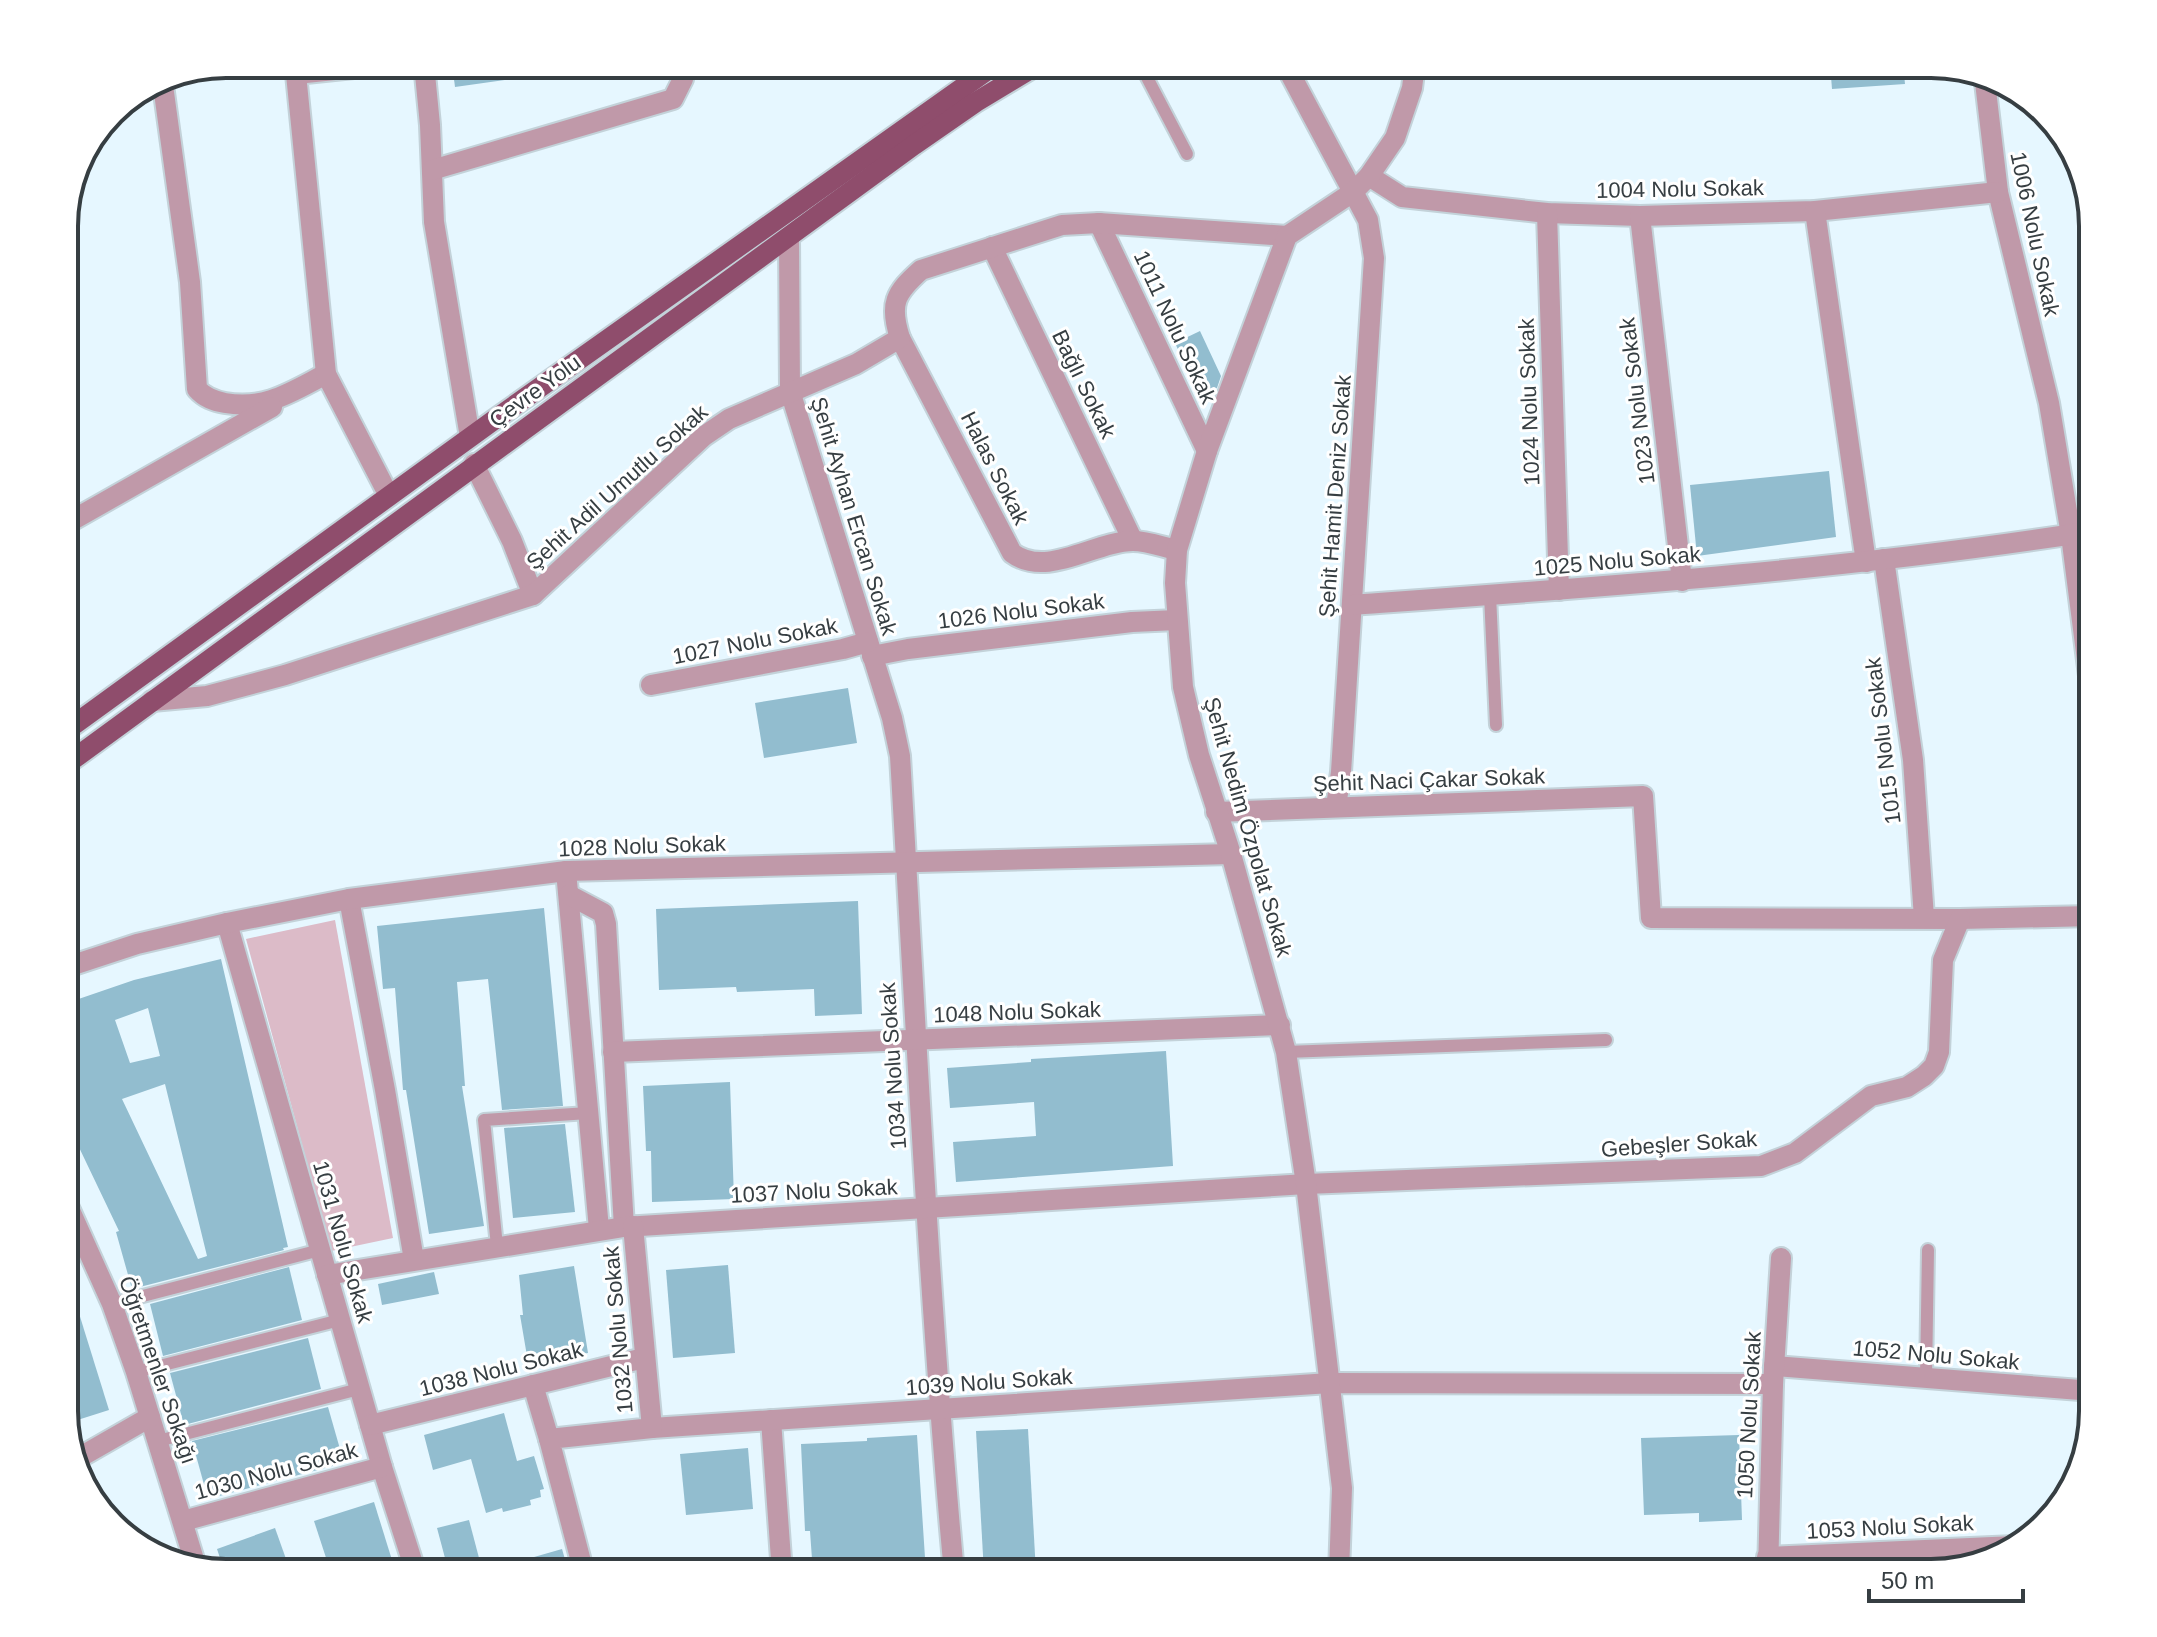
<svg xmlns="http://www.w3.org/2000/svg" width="2157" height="1637" font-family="Helvetica,sans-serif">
  <rect width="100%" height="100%" fill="#e6f7ff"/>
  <polygon fill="#dcbbc8" points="335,920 393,1238 331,1251 246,939"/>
  <g fill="#92bdcf" fill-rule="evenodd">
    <polygon points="452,64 547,64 548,74 455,87"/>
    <polygon points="1830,64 1903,64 1905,84 1832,89"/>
    <polygon points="1200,331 1221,376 1217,388 1199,395 1175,343"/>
    <polygon points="1829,471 1836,537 1697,556 1690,485"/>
    <polygon points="848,688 857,743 764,758 755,703"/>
    <polygon points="858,901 862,1014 815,1016 814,989 737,992 736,987 659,990 656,909"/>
    <polygon points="544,908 563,1106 502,1110 488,979 457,982 465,1086 462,1086 484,1226 429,1234 406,1090 403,1090 395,988 383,989 377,926"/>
    <path d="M221,959L288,1247L283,1248L284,1250L132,1289L116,1232L119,1231L64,1116V1004L134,980ZM148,1008L160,1056L130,1063L115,1020ZM165,1084L207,1256L198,1259L122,1099Z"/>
    <polygon points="1166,1051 1173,1166 956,1182 953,1142 1036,1136 1034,1102 950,1108 947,1068 1031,1062 1031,1059"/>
    <polygon points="730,1082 734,1199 652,1202 651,1151 646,1151 643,1086"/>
    <polygon points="565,1124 575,1212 513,1218 504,1128"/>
    <polygon points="728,1265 735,1353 673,1358 666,1270"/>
    <polygon points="574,1266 588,1353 528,1362 520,1315 523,1315 519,1275"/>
    <polygon points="289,1267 302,1320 163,1356 150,1304"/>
    <polygon points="434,1272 439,1294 382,1305 378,1284"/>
    <polygon points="68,1278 109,1410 65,1424 64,1279"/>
    <polygon points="308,1338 321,1389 184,1425 170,1373"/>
    <polygon points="328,1407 344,1463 208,1499 192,1441"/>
    <polygon points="504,1413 517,1461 534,1456 544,1489 540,1490 541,1497 530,1500 531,1505 503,1512 502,1508 486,1513 471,1459 433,1470 424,1435"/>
    <polygon points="1028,1429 1036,1573 984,1573 976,1431"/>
    <polygon points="917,1435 926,1573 813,1573 810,1531 805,1531 801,1444 867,1441 867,1438"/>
    <polygon points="1739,1435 1742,1520 1699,1522 1699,1513 1644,1515 1641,1438"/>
    <polygon points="748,1448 753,1509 686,1515 680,1454"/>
    <polygon points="374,1502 396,1573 331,1573 314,1521"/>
    <polygon points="469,1520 483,1573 449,1573 437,1528"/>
    <polygon points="275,1528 291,1573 225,1573 217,1549"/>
    <polygon points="562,1549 569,1573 496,1573 496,1568"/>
  </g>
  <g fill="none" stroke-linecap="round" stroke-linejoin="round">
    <g stroke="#c3d2d9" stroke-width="16">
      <g id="service">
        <polyline points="1140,64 1187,154"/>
        <polyline points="1490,595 1496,725"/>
        <polyline points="1286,1052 1606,1040"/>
        <polyline points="497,1246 484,1120 588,1113"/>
        <polyline points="112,1304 320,1250"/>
        <polyline points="136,1372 340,1320"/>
        <polyline points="1926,1378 1928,1250"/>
        <polyline points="158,1441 359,1389"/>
      </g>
    </g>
    <g stroke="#c3d2d9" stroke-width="24">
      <g id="minor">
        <polyline points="424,64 430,125 434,222 470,437"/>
        <polyline points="1285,64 1368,220 1374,258 1341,772 1336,807"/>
        <path d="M162,78L190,282L197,389C205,398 214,401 225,403C266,410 291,392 326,374"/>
        <polyline points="1985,82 1998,192 2049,403 2071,535 2093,707"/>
        <polyline points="432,170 673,99 683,79 685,64"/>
        <polyline points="1369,176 1402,197 1547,213 1640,216 1815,211 1998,192"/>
        <polyline points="1815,211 1866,562"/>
        <polyline points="1547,213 1559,590"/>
        <polyline points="1640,216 1682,581"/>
        <polyline points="1099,223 1207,451"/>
        <path d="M789,237L790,391L892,718L900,756C916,1028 929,1301 954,1573"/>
        <polyline points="992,247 1133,541"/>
        <path d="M900,338L1012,553C1047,579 1095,541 1133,541C1147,541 1163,547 1177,550"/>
        <polyline points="474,464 512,541 533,595"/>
        <polyline points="389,496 326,374 296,74 392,64"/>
        <polyline points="64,525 272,407"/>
        <polyline points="1884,559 1913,760 1924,918"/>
        <path d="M1352,605C1600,587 1847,570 2093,531"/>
        <polyline points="872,656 908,649 1132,622 1177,620"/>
        <polyline points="651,685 843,649 868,642"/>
        <path d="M152,701L207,696L285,675L533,595L704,436L729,419L856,364L900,338C889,304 895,293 921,270L1062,225L1099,223L1287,236"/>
        <polyline points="1216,812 1643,796 1651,918 1960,919 2093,916"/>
        <polyline points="566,871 599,1229"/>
        <polyline points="569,895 603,913 606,924 624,1227"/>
        <polyline points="349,899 385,1090 414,1260"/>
        <polyline points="227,923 382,1467 416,1573"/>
        <polyline points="64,968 137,944 227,923 349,899 566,871 1231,854"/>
        <polyline points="613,1052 1280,1025"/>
        <polyline points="64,1197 112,1304 136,1372 195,1563"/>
        <polyline points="327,1275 624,1227 1306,1184 1761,1166 1795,1153 1871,1096 1907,1087 1924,1076 1934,1066 1939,1052 1943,960 1960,919"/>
        <polyline points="1774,1366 2093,1391"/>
        <polyline points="533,1385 549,1439"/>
        <polyline points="771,1420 782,1573"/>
        <polyline points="370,1425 644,1358"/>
        <polyline points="652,1428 1330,1383 1773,1384"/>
        <polyline points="75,1460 150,1417"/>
        <polyline points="183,1521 382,1467"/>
        <polyline points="1767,1557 2015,1546"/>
        <polyline points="584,1573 549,1439 652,1428 633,1226"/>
        <polyline points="1768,1573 1773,1384 1781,1258"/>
      </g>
    </g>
    <g stroke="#c3d2d9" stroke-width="24">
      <polyline id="tertiary" points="1339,1573 1342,1488 1306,1184 1286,1052 1231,854 1199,755 1183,687 1175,583 1177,550 1207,451 1287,236 1353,192 1369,176 1395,138 1412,88 1415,64"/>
    </g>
    <g stroke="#c3d2d9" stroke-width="24">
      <g id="primary">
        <polyline points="64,732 494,420 996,64"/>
        <polyline points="64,766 914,145 976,102 1039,64"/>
      </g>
    </g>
    <use href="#service" stroke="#c099a9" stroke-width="12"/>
    <use href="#minor" stroke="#c099a9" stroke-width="20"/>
    <use href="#tertiary" stroke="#c099a9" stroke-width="20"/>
    <use href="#primary" stroke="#8f4d6c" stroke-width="20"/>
  </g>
  <g text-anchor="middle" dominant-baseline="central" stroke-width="6" stroke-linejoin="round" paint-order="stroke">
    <g font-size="22" fill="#363e42" stroke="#fff">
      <text transform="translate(1680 189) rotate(-1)">1004 Nolu Sokak</text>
      <text transform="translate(2035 234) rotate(78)">1006 Nolu Sokak</text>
      <text transform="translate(1175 327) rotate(65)">1011 Nolu Sokak</text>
      <text transform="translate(1084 384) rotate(64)">Bağlı Sokak</text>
      <text transform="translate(535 391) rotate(-36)">Çevre Yolu</text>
      <text transform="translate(1637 401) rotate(-97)">1023 Nolu Sokak</text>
      <text transform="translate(1529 402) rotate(-92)">1024 Nolu Sokak</text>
      <text transform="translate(995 468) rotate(63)">Halas Sokak</text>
      <text transform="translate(617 487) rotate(-42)">Şehit Adil Umutlu Sokak</text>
      <text transform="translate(1335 496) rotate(-86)">Şehit Hamit Deniz Sokak</text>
      <text transform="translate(854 516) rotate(73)">Şehit Ayhan Ercan Sokak</text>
      <text transform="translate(1617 561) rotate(-5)">1025 Nolu Sokak</text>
      <text transform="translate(1021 611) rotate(-7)">1026 Nolu Sokak</text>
      <text transform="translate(755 641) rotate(-11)">1027 Nolu Sokak</text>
      <text transform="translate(1883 741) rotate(-97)">1015 Nolu Sokak</text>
      <text transform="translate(1429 780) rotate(-2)">Şehit Naci Çakar Sokak</text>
      <text transform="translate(1248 827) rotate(74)">Şehit Nedim Özpolat Sokak</text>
      <text transform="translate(642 846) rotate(-2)">1028 Nolu Sokak</text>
      <text transform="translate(1017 1012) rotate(-2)">1048 Nolu Sokak</text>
      <text transform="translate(893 1066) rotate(-94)">1034 Nolu Sokak</text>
      <text transform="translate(1679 1144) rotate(-4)">Gebeşler Sokak</text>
      <text transform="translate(814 1191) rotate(-3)">1037 Nolu Sokak</text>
      <text transform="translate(343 1242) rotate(74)">1031 Nolu Sokak</text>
      <text transform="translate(618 1330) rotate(-95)">1032 Nolu Sokak</text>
      <text transform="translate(1936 1355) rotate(5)">1052 Nolu Sokak</text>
      <text transform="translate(501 1369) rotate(-14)">1038 Nolu Sokak</text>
      <text transform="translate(158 1370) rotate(71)">Öğretmenler Sokağı</text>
      <text transform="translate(989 1382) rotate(-4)">1039 Nolu Sokak</text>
      <text transform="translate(1749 1415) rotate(-87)">1050 Nolu Sokak</text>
      <text transform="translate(276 1471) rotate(-15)">1030 Nolu Sokak</text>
      <text transform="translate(1890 1527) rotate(-3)">1053 Nolu Sokak</text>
    </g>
  </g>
  <path d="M0 0H2157V1637H0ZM226 78H1931A148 148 0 0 1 2079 226V1411A148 148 0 0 1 1931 1559H226A148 148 0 0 1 78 1411V226A148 148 0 0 1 226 78Z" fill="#fff" fill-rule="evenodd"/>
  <path fill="none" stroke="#363e42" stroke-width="4" d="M226 78H1931A148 148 0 0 1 2079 226V1411A148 148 0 0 1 1931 1559H226A148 148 0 0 1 78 1411V226A148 148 0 0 1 226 78Z"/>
  <path d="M1869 1589v12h154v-12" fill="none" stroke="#363e42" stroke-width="4"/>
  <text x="1881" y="1589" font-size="24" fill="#363e42" stroke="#ffffff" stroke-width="6" paint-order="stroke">50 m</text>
</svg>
